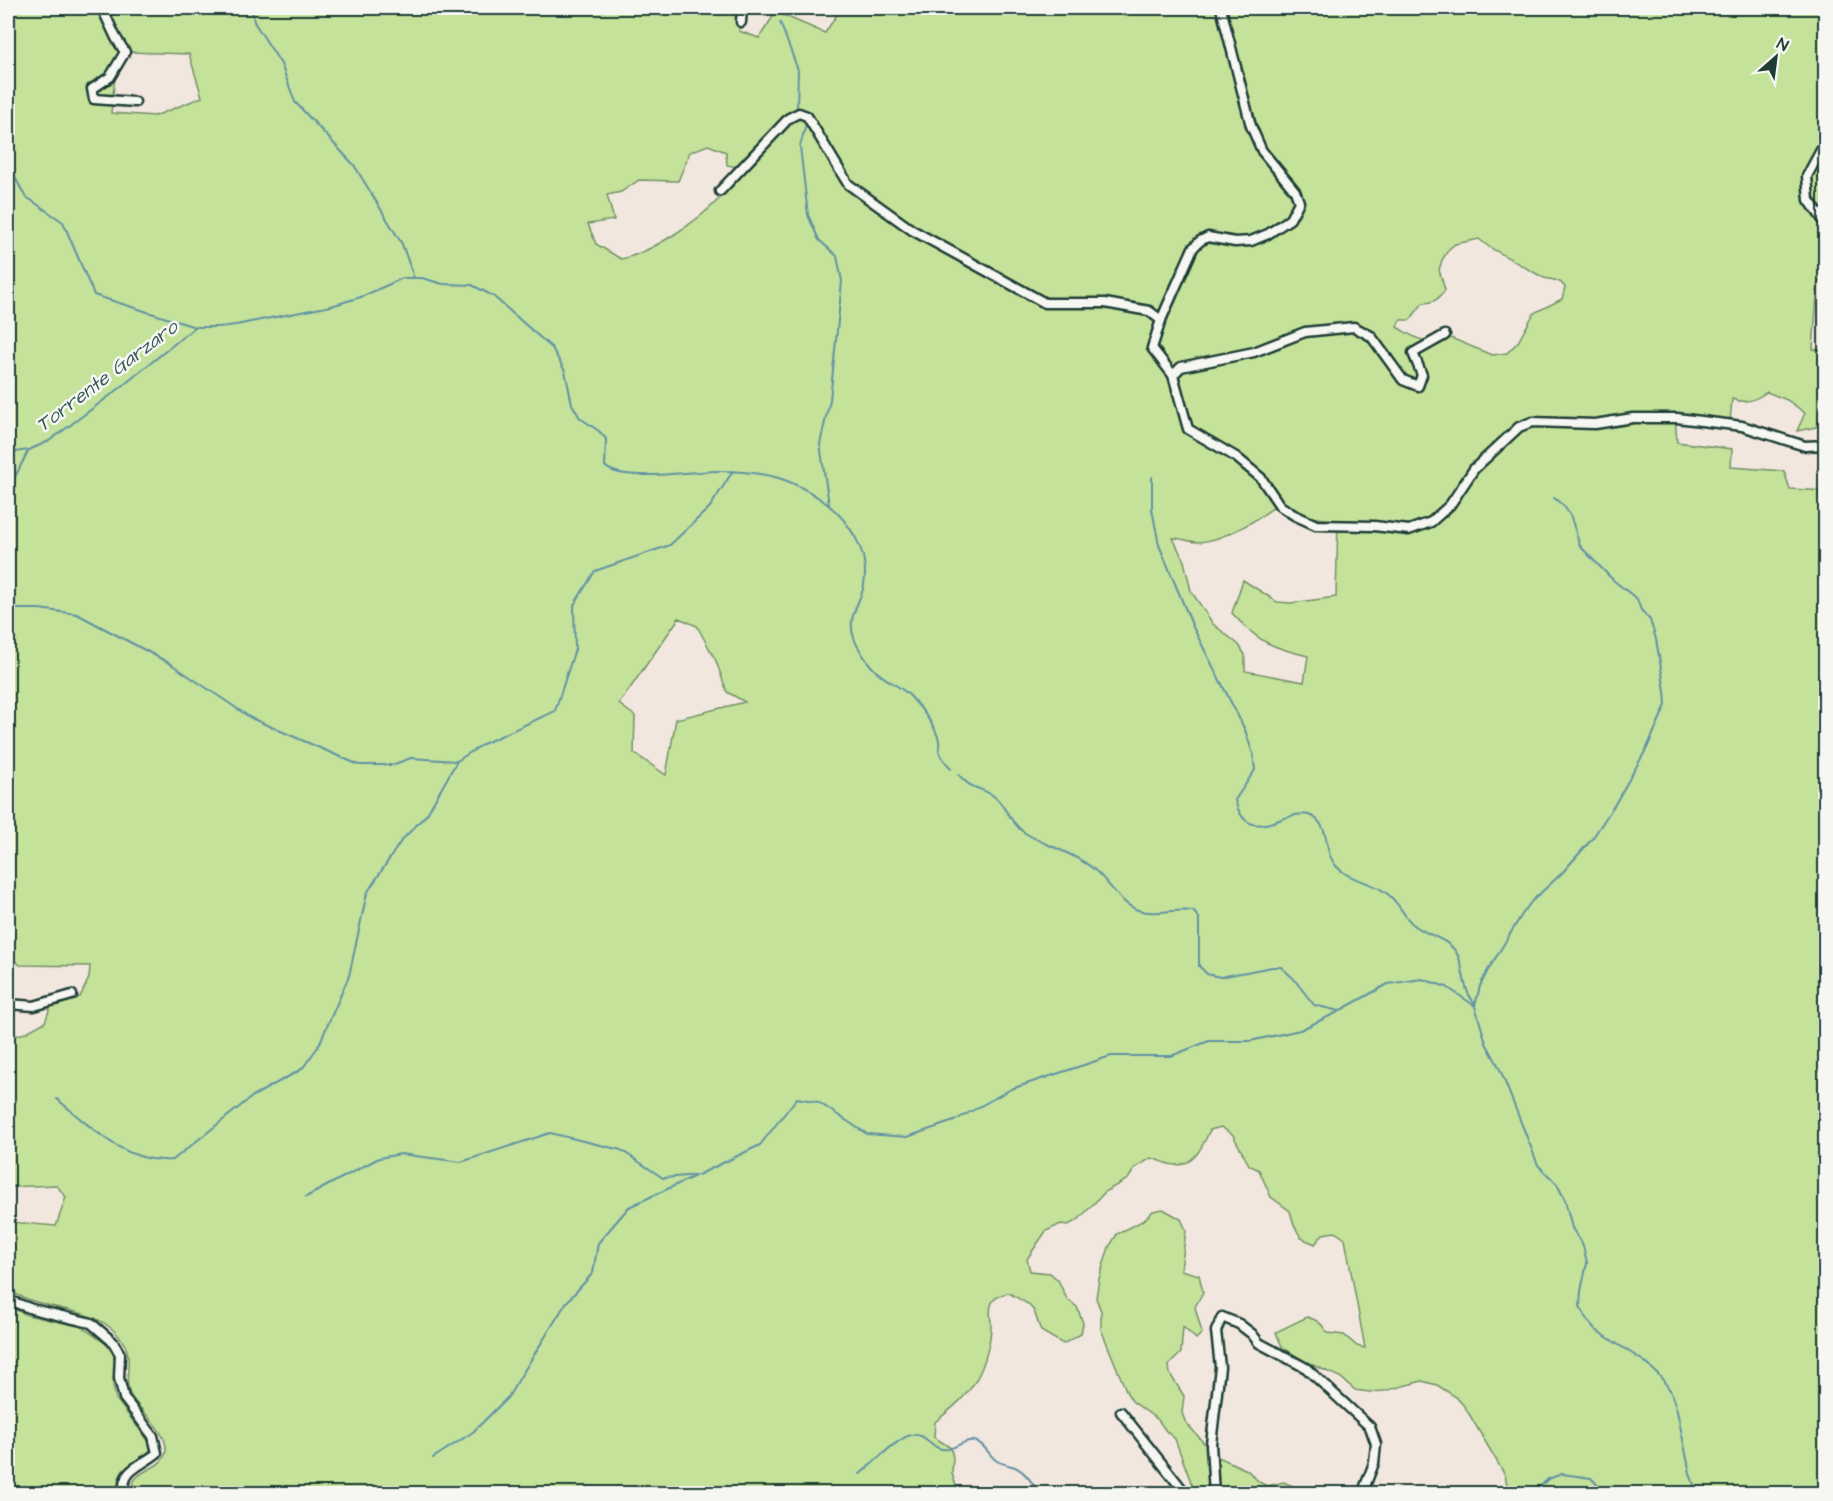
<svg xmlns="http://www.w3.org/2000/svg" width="1833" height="1501" font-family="'Architects Daughter',sans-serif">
  <rect width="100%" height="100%" fill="#f1e7de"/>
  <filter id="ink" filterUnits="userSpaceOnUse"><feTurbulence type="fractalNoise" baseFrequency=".0167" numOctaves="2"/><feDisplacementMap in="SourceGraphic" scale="12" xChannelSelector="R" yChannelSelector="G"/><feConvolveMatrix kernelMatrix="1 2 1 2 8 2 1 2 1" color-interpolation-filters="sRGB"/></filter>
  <g filter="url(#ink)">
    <g fill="#c4e29a" stroke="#729067" stroke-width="1.5" fill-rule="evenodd">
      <path d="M8,8H741L739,31L759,38L776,12L825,33L841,8H1825L1826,278L1818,282L1813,349L1825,351V412L1822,413L1816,427L1797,431L1805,413L1787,400L1767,392C1755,400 1746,404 1732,399L1730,421L1675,416L1677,442L1732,449L1731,467L1784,471L1790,489L1825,491V1493H1506L1508,1490L1505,1475L1465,1407L1456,1397L1437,1385L1422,1381L1384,1391L1369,1392L1355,1390L1340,1377L1306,1362L1282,1347L1276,1332L1307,1317C1317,1320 1322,1323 1327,1333L1344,1335L1357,1346L1365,1348L1345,1239L1335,1232L1323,1234L1315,1244L1301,1238L1294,1225L1290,1211L1271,1197L1259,1170L1249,1165L1233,1135L1221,1127L1210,1130C1203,1145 1195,1166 1174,1165C1167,1164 1158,1160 1151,1158L1135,1168L1128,1179L1106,1191L1078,1220L1068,1225L1061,1224L1046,1231L1027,1259L1030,1271L1050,1273L1058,1280L1067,1299L1077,1307L1083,1323L1081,1334L1063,1344L1041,1331L1034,1311L1028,1304L1009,1293C1002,1294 997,1296 993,1301C988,1308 991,1317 991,1324C991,1342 985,1363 977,1378C967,1397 951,1409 935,1422L934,1437L951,1448L953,1458L952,1473L958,1493H133C127,1468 164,1472 166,1451C168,1431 139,1411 130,1394C123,1379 133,1360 125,1345C106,1310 65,1312 33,1301C24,1299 16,1294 8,1290V1249L10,1222L56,1226L66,1197L56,1185L8,1187V1038L25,1033L45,1022L51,1005L80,997L89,978L90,966L20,965L8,955ZM128,52L189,54L202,97L155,116L111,113L115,77ZM708,145L726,152L727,165L741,168C734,178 728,190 719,199C698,221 651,253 621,259L596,244L588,224L614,220L607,195L621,192L639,180L678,181L690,152ZM1479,239L1489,247L1544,278L1559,281L1565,287L1562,299L1534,313L1518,342L1507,353L1492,355L1446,336C1421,344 1419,340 1397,327L1400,320H1410L1423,303C1433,303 1439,299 1445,290L1439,270L1442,260L1449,249L1455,244ZM1281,501C1301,519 1313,518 1338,520L1336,597L1291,603L1277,602L1243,580L1232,613C1258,642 1270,647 1308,656L1304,682L1245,671V655L1239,645L1213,624L1191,591L1184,561L1173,538C1179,538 1188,541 1196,542C1222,542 1262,518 1281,501ZM679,618L697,626L716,661L727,692L745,702L676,719L666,775L634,753L635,716L619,704Z"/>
      <polygon points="1163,1209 1181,1219 1186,1230 1181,1270 1199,1275 1203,1292 1195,1307 1202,1333 1196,1339 1183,1327 1181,1353 1169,1365 1170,1374 1184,1396 1182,1413 1185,1421 1214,1455 1247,1470 1259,1482 1267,1486 1284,1482 1308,1493 1195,1493 1175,1439 1166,1431 1158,1420 1132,1401 1127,1393 1101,1329 1101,1311 1096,1298 1099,1279 1109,1247 1117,1234 1144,1220 1153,1211"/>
      <path d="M8,1306L27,1315L82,1327L106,1344L112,1352L115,1360L113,1385L116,1399L149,1442L152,1449C136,1465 115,1464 118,1493H8Z"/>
    </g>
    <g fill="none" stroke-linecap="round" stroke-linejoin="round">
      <g stroke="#6292a4" stroke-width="2">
        <polyline points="252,8 254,22 281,64 295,102 354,165 402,244 414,278"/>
        <polyline points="780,22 798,70 797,109"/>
        <polyline points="807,121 800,146 808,215 819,240 837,256 842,281 830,400 820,444 829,505"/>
        <polyline points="8,174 15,177 25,196 63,222 94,295 195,327"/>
        <path d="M8,453L29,450L49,441L120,388L195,327H219L236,325L331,306L361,297L403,278H422L443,284L472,285L493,296L552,348L565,371L572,404L580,418L599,431L606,439L605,466C620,483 693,471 716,471C732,471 750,472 766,475C784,478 804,488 819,498C850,519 875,557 861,595C855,610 848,621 854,638C858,649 868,664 877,672C887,681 900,686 910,696C920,707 933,722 938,737C940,741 939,746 939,750C940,757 947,763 951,769"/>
        <path d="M1152,477V509L1159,545L1193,627L1245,730L1253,754L1255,770L1235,800C1249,854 1291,800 1315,818C1331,830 1323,853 1337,867C1349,880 1370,881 1385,892C1401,903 1402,916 1414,925C1426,935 1447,938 1456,952C1463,963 1462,975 1466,987C1467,993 1471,998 1474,1003"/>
        <polyline points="8,491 28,451"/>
        <polyline points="8,609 39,609 77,614 171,664 251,718 359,765 392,765 411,758 456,761"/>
        <path d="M958,774C962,778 966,783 972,786C980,790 989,791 996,798C1007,809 1011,824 1025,833C1046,846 1072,852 1091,867C1108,879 1118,903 1138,910C1155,916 1175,908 1193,911L1199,918V966L1207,974L1220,977L1272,967H1281L1293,978L1314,1005L1339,1011L1388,984L1422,979L1447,987L1475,1006L1486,1043L1499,1067L1538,1165L1557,1184L1565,1200L1572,1228L1583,1246L1587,1263L1581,1291L1580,1306L1587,1320L1596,1330L1645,1362L1659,1375L1670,1390L1677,1411L1690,1473L1697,1494"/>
        <polyline points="1475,1005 1480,986 1487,972 1521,916 1531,902 1562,873 1592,839 1615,804 1647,748 1666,705 1665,691 1656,639 1650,620 1641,610 1637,599 1613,580 1580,546 1571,517 1564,506 1554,498"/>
        <path d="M57,1099C91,1127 125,1164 173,1160L253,1096L302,1069L318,1047L349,976L367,893L401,841L427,814L457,761L483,744L555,711L575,649L574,605L595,571L670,545L710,507L733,471"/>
        <polyline points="306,1197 379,1158 401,1154 461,1162 550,1133 621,1150 663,1178 698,1175 760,1145 797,1098 818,1102 867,1134 907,1137 954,1121 1011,1089 1111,1056 1171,1056 1209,1041 1250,1041 1300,1030 1338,1012"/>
        <polyline points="433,1458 473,1432 508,1397 566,1303 593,1273 598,1243 629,1207 695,1176"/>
        <path d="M860,1474C873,1464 897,1438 911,1435C924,1433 928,1443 938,1448C950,1453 958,1443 969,1441C983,1439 988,1455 997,1461C1002,1464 1009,1465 1015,1467C1026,1472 1033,1483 1039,1494"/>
        <polyline points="1532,1494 1548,1479 1562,1474 1591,1478 1606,1494"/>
      </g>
      <g stroke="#1f3d34" stroke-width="13">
        <g id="minor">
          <polyline points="102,8 116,38 125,52 110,77 92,89 94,99 135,102"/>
          <polyline points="1221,8 1251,126 1262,151 1295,191 1299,202 1290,219 1268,234 1251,241 1235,242 1208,237 1200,241 1193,248 1161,320 1152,348 1173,375 1188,429 1236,457 1261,478 1280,506 1294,515 1316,525 1374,526 1409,530 1431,522 1450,505 1474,469 1519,427 1532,422 1595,424 1633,418 1677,418 1742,426 1805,446 1826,445"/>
          <polyline points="741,22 742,8"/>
          <polyline points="1826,141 1807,176 1809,200 1826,224"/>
          <polyline points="720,191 789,118 799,113 807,116 848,184 912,230 1045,303 1105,303 1149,311 1161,320"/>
          <polyline points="1173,375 1181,367 1254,352 1305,332 1354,327 1371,336 1403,380 1418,386 1422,375 1413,353 1445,335"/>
          <polyline points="8,1004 34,1006 72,995"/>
          <path d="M8,1300L32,1309L91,1323L113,1342L120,1354L119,1378L124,1398L153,1436L157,1453C140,1467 121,1469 124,1494"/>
          <polyline points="1121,1412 1186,1494"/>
          <polyline points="1214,1494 1211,1444 1220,1367 1216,1331 1222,1317 1239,1324 1252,1334 1259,1343 1306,1368 1370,1427 1376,1444 1374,1463 1362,1494"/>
        </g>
      </g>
      <use href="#minor" stroke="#f6f6f2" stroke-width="8"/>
    </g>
  </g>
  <g text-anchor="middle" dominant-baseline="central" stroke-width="5" stroke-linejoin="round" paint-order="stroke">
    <g font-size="20" font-style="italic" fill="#355959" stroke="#f6f6f2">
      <text transform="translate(107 376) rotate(-37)">Torrente Garzaro</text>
    </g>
  </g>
  <rect width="1833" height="1501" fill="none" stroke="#f6f6f2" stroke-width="30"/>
  <rect x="15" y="15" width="1803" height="1471" fill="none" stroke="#1f3d34" stroke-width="2" filter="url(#ink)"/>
  <g transform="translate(1776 57) rotate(28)" stroke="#f6f6f2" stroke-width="4.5" paint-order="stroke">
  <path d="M0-4.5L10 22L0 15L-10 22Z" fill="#1f3d34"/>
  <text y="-9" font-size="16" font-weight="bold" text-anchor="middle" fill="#1f3d34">N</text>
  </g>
</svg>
